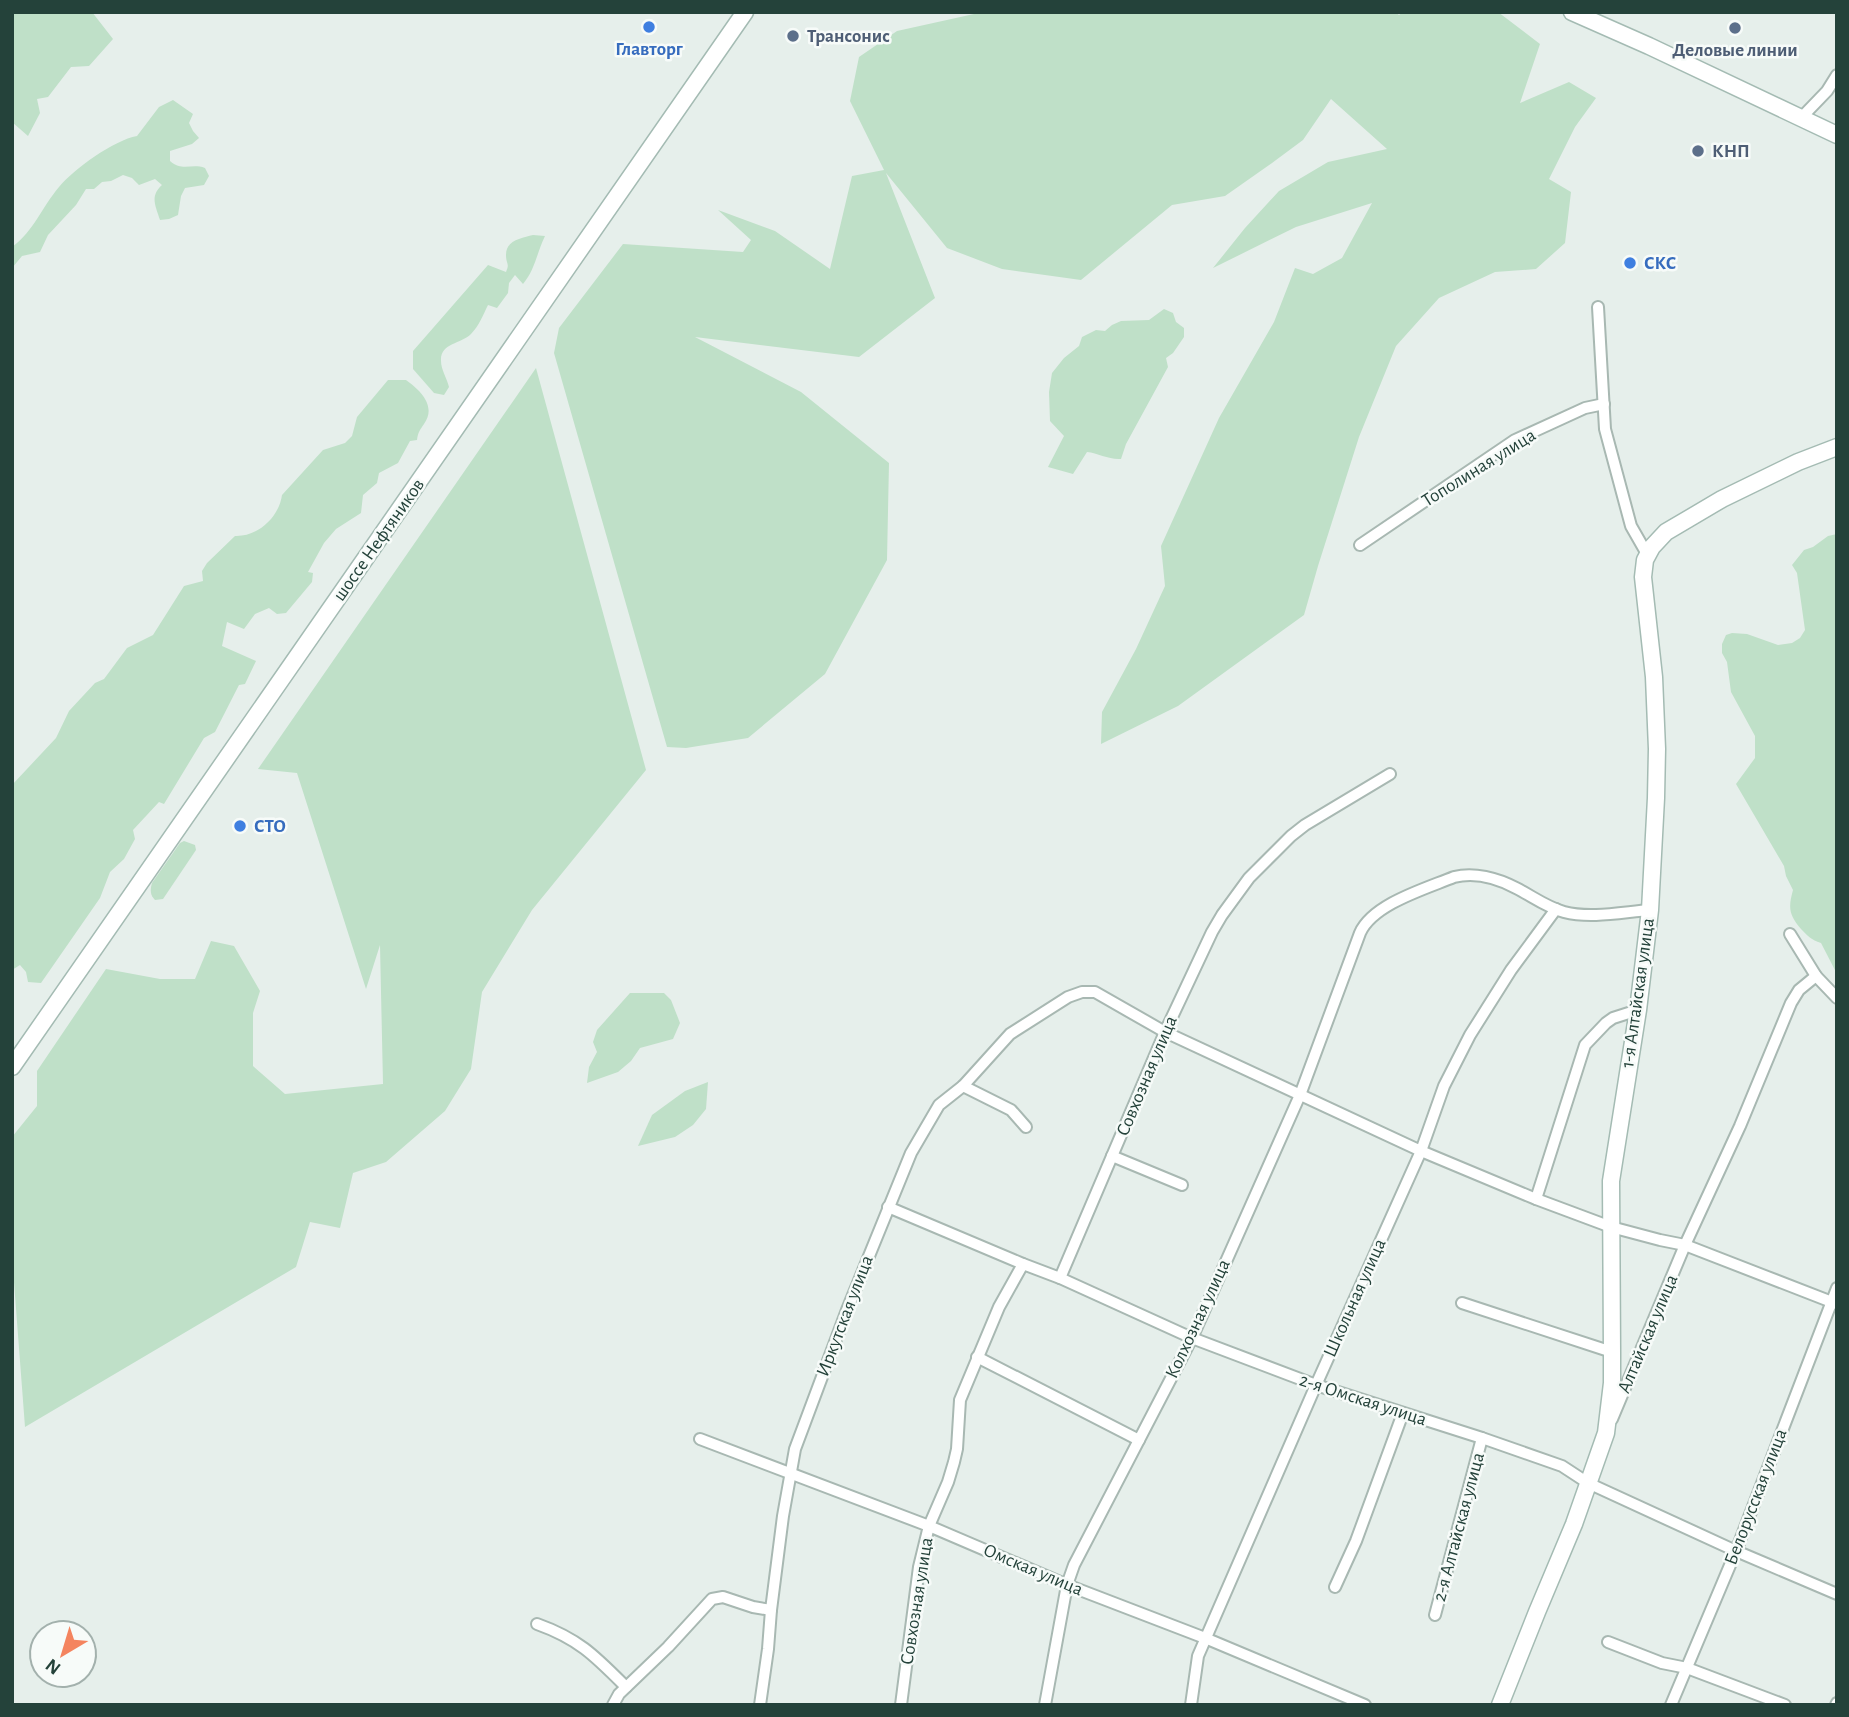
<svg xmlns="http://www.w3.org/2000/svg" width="1849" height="1717" font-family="'Alegreya Sans',sans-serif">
  <rect width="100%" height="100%" fill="#e6efeb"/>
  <g fill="#bfe0c8">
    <polygon points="12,12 92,12 113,39 89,66 71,67 48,97 37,99 40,113 28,136 12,122"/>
    <polygon points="983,12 1395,12 1399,15 1403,12 1498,12 1540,44 1520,103 1569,82 1596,98 1575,127 1549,179 1571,192 1565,243 1536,269 1495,272 1439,298 1396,346 1359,437 1318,566 1304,615 1178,706 1101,744 1102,712 1136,649 1165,586 1161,546 1219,418 1274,322 1295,268 1313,274 1342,258 1372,203 1296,227 1213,268 1245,228 1279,191 1328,162 1387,149 1331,99 1303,140 1272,163 1225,196 1172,205 1081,280 1002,269 947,248 886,173 935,298 859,357 695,337 801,392 889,463 887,560 825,674 748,738 686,748 667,747 554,353 559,328 623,244 743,252 751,240 718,210 775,231 830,269 852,176 884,170 850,101 859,57 897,31"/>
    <path d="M173,100L193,114L189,123L193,131L199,138L192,144L170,151V161C183,172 191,163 205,168L209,176L204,185L185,188L181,196L178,215L169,219L160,220C155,205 150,196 162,185L155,179L139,185L132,178L123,175L111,181L102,182L94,189H86L76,205L48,235L40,252L22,256L12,268V247C34,231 42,207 59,187C74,169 114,140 137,136L159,107Z"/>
    <path d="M533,235L545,236C537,252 535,270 523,284L515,275L509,283L508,293L497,308L488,305C483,315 479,326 471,334C461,344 440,343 441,361C441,370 447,378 449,387L444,395L434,393L413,369V351L488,265L506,272C510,263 506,264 506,255C506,240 522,238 533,235Z"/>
    <path d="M1164,309L1173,313L1176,322L1184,328V337L1173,353L1166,358L1168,367L1126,444L1121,459C1109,460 1098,453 1087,452L1073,474L1048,467L1064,436L1050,421L1049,392L1052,373L1064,358L1079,346L1082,337L1096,330L1105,331L1112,325L1121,321L1149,320Z"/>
    <polygon points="536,368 646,770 532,910 482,992 471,1069 445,1111 386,1162 353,1173 340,1228 310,1222 296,1267 25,1427 12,1256 12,1137 37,1106 37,1071 106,969 160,979 195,979 211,941 234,946 260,991 253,1013 253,1066 285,1094 383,1084 380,945 366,989 297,773 258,769"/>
    <path d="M388,380H406C420,390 437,406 424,424C420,430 418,432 417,440L410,441L398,463L379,473L377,483L363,495L361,513L336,529L324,543L308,572L313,573L312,582L286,613L277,614L269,608L255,614L244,629L227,622L222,646L256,661L245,684L239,685L215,732L204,738L164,804L159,802L133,830L135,839L124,859L110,872L100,898L41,983L28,982L26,972L20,965L12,970V785L56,738L69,711L95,683L104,679L127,648L153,635L184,586L203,581L202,571L207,563L235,536C258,537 279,517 282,495L323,450L345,443L352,436L357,417Z"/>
    <path d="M1837,534V974L1821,943C1811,940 1808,936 1801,929C1789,915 1788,908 1793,890L1786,876L1784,866L1736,784L1755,758V736L1731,692L1727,662L1722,653V644L1726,635L1732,633L1747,634L1778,645L1792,643L1800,638L1805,630L1797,573L1792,565L1804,550L1813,547L1828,536Z"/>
    <path d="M184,841L195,845L196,850L163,899L155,900C150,895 150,890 152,883L180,843Z"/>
    <polygon points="630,993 664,993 671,1000 680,1023 673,1039 640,1048 631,1061 618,1072 587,1083 589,1067 597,1052 593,1042 597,1030"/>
    <polygon points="708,1082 706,1109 693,1125 675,1137 638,1146 652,1115 685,1091"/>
  </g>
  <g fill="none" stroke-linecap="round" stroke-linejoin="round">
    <g stroke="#a8b8b2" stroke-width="14">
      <g id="street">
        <polyline points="1801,118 1827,91 1837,75"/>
        <polyline points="1598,307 1605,429 1631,526 1647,554"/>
        <polyline points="1360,545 1515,440 1585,408 1604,404"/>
        <polyline points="1790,934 1816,976 1837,998"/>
        <polyline points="963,1086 1011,1110 1026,1127"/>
        <polyline points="1112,1156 1182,1185"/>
        <polyline points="1536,1199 1585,1045 1606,1023 1613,1018 1638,1010"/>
        <polyline points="888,1207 1023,1264 1060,1278 1192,1338 1316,1385 1482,1438 1562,1466 1588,1483 1736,1551 1837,1594"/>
        <polyline points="1060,1278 1165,1032 1212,932 1222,915 1249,878 1291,836 1305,825 1390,774"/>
        <polyline points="1462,1303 1612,1352"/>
        <polyline points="977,1357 1139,1440"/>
        <polyline points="1612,1419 1685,1245 1740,1126 1791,1003 1799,990 1816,976"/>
        <polyline points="700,1439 929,1526 1067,1585 1205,1638 1365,1705"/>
        <polyline points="1335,1587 1356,1541 1403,1413"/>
        <polyline points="1435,1615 1482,1438"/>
        <path d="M537,1624C579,1639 595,1656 626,1687"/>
        <polyline points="1608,1642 1662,1663 1687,1668 1785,1705"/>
        <polyline points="613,1705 619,1694 668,1647 712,1599 723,1597 753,1607 771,1610"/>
        <polyline points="760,1705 768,1649 771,1610 783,1516 795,1449 847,1310 911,1153 939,1105 963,1086 1010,1034 1068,997 1082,992 1095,992 1165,1032 1421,1151 1536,1199 1611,1227 1660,1240 1685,1245 1837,1304"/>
        <polyline points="901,1705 919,1567 929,1526 948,1482 954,1462 957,1449 960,1400 999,1307 1023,1264"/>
        <path d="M1045,1705L1067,1585L1074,1565L1192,1338L1300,1095L1360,933C1373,904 1425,889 1454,877C1474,872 1497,878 1516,888C1532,896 1546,907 1564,912C1591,919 1623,912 1650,910"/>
        <polyline points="1191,1705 1198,1656 1316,1385 1421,1151 1444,1086 1470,1035 1511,970 1556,909"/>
        <polyline points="1671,1705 1736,1551 1837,1288"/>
        <polyline points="1836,1705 1837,1703"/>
      </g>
    </g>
    <g stroke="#a4bbb3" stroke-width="19">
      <g id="secondary">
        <polyline points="1572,12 1649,46 1837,135"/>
        <polyline points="12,1067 745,12"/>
        <polyline points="1500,1705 1537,1612 1574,1524 1606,1433 1612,1383 1612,1352 1611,1181 1638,1010 1650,910 1656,798 1657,749 1654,677 1643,577 1645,560 1652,547 1666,532 1722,499 1798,462 1837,447"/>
      </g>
    </g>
    <use href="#street" stroke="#fff" stroke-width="10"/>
    <use href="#secondary" stroke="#fff" stroke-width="16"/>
  </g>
  <g fill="#3f7fe0" stroke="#f7fbf9" stroke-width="2.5">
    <circle cx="649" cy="27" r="7"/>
    <circle cx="1630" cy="263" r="7"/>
    <circle cx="240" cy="826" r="7"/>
  </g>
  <g fill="#5c6f8a" stroke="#f7fbf9" stroke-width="2.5">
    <circle cx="1735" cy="28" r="7"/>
    <circle cx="793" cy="36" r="7"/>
    <circle cx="1698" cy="151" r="7"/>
  </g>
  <g text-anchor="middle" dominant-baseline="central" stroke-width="5" stroke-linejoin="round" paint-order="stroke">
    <g font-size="19" font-weight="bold" fill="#4e5e75" stroke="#f7fbf9" text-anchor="start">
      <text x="807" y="36">Трансонис</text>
      <text x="1735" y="50" text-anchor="middle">Деловые линии</text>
      <text x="1712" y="151">КНП</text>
    </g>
    <g font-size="19" font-weight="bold" fill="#366cbe" stroke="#f7fbf9" text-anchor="start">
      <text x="649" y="49" text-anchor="middle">Главторг</text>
      <text x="1644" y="263">СКС</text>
      <text x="254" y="826">СТО</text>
    </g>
    <g font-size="19" fill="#24423a" stroke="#f7fbf9">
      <text transform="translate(1479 468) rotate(-32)">Тополиная улица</text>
      <text transform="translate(379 540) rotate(-55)">шоссе Нефтяников</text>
      <text transform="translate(1638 993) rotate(-82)">1-я Алтайская улица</text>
      <text transform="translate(1147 1076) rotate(-67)">Совхозная улица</text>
      <text transform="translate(1355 1298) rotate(-66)">Школьная улица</text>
      <text transform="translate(845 1316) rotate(-69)">Иркутская улица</text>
      <text transform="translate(1198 1319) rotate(-65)">Колхозная улица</text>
      <text transform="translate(1648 1334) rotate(-67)">Алтайская улица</text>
      <text transform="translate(1363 1400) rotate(18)">2-я Омская улица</text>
      <text transform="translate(1756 1497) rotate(-69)">Белорусская улица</text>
      <text transform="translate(1459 1527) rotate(-75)">2-я Алтайская улица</text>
      <text transform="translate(1033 1570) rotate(23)">Омская улица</text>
      <text transform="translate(917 1601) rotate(-81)">Совхозная улица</text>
    </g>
  </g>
  <rect width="1849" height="1717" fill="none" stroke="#24423a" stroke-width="28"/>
  <g transform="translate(63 1654) rotate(218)"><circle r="33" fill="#f7fbf9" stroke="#a3b1ad" stroke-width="2"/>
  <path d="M0-5L12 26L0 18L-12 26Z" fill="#f4845f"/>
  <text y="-10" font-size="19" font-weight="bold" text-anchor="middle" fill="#24423a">N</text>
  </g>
</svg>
